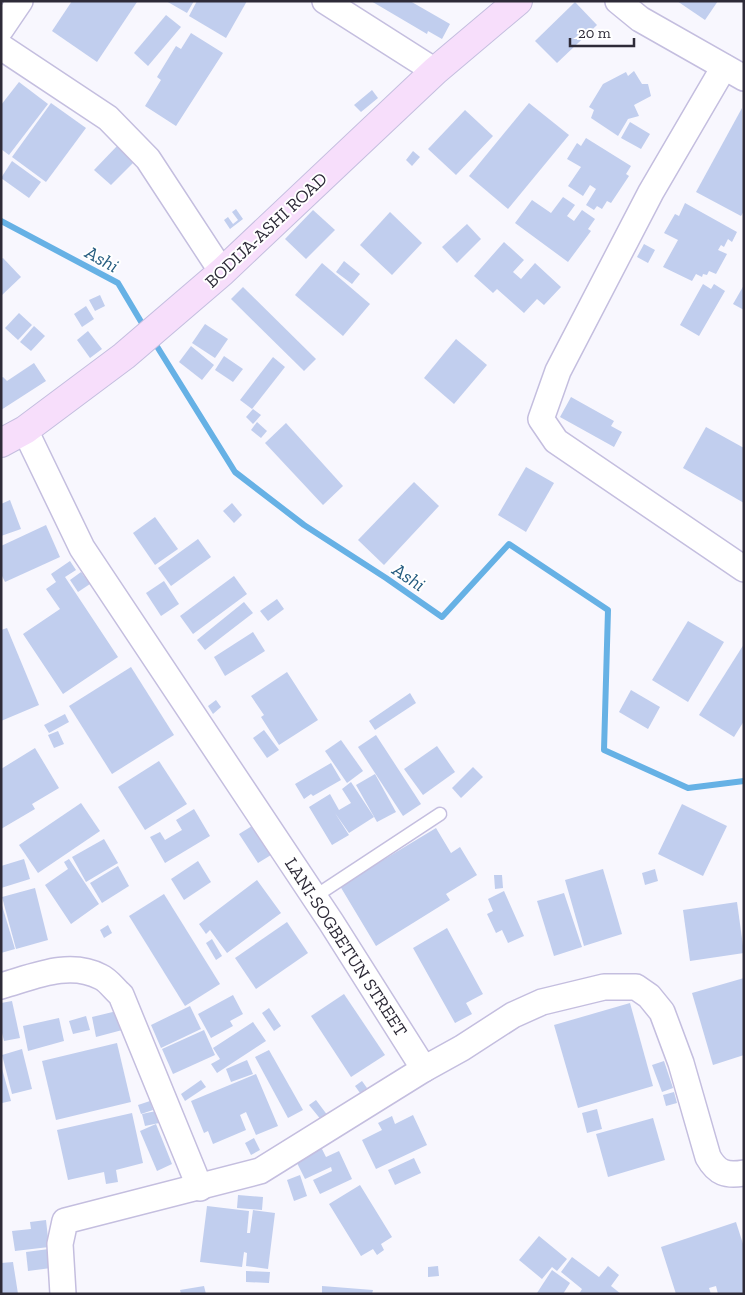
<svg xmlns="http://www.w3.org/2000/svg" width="745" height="1295" font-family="'Zilla Slab',serif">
  <rect width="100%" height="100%" fill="#f8f7fe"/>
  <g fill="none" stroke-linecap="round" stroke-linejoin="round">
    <g stroke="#66b1e5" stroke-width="6">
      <polyline points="1,221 118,283 146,330"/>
      <polyline points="153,340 235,472 304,525 386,578 442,617 509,544 608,610 604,750 688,788 744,781"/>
    </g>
  </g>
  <g fill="#c1ceee">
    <polygon points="72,1 137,2 97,62 52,31"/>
    <polygon points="166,1 194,1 187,13"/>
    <polygon points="197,1 247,1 226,38 189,16"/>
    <polygon points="371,1 410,1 450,24 442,39 428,31 427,34"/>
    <polygon points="677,1 718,1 705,20"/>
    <polygon points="575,2 597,25 557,63 535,41"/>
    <polygon points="166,15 181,27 148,66 134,53"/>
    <polygon points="191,33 223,53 176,126 145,106 161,80 157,77 176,46 181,49"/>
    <polygon points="634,71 642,84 648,84 651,96 634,105 639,116 628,119 618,136 591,118 594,110 589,107 603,84 626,72 628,76"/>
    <polygon points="19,82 48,104 9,155 1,149 1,105"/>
    <polygon points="372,90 378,98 361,112 354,105"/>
    <polygon points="51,103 86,128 46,182 12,157"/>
    <polygon points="529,103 569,135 508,209 469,176"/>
    <polygon points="742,108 744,211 741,216 696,192"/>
    <polygon points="465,110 493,136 456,175 428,149"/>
    <polygon points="630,122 650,134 641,149 621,138"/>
    <polygon points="586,138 631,166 626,174 629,176 611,203 607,201 602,209 597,206 594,210 586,205 596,189 590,185 583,196 568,186 581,167 567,159 577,143 581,146"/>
    <polygon points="118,145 135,161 111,185 94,170"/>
    <polygon points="413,151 420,157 412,166 406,160"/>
    <polygon points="12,161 41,182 29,198 1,178"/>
    <polygon points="563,197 575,205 567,216 574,221 582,210 595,219 588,229 591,231 568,262 515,223 532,200 551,213"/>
    <polygon points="685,203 737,232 732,242 728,239 724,247 721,245 718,250 727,254 716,274 709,271 707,275 703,274 702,277 696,274 692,281 663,267 678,240 664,233 675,214 679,216"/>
    <polygon points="236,209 243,219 230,229 224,220 228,217 233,224 238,220 232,212"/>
    <polygon points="313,210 335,230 306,259 285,239"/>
    <polygon points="390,212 422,243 392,275 360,245"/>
    <polygon points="467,224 481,239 457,263 442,247"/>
    <polygon points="504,242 524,260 513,272 521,279 535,263 561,287 544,305 537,299 524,313 497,289 493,293 474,276"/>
    <polygon points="644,244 655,250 648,263 637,257"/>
    <polygon points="3,258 21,277 1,296 1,259"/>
    <polygon points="344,261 360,274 352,284 336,272"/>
    <polygon points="322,263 370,304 343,336 295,295"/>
    <polygon points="703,284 711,289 714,284 725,291 699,336 680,325"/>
    <polygon points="744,285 744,310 733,304"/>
    <polygon points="243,287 316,359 304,371 231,299"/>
    <polygon points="100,295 105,306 95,311 89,300"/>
    <polygon points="86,306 94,319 82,327 74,314"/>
    <polygon points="19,313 32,325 18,340 5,328"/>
    <polygon points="205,324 228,339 215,358 192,343"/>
    <polygon points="34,326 45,336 31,351 20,342"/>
    <polygon points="88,331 102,349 90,358 77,340"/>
    <polygon points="456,339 487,365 454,404 424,378"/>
    <polygon points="191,346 214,365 202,380 179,362"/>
    <polygon points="224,356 243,369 233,382 215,370"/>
    <polygon points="273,357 285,367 252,409 240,400"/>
    <polygon points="34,363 46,381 1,410 1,378 3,377 7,381"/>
    <polygon points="571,397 614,421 611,426 622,432 614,447 560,417"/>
    <polygon points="253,409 261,415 253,424 246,417"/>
    <polygon points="257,422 267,431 261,438 251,430"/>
    <polygon points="286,423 343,486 323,505 265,443"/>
    <polygon points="706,427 744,448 744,503 683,468"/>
    <polygon points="526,467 554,483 526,532 498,515"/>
    <polygon points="414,482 439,506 384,565 358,540"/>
    <polygon points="10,500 21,529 1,536 1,504"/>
    <polygon points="232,503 242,515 234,523 223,511"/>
    <polygon points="155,517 178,549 155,565 133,533"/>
    <polygon points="46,525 60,557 5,582 1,574 1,546"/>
    <polygon points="198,539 211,557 171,586 158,568"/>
    <polygon points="70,561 76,570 65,577 118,657 63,694 23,634 60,609 46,589 56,582 51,574"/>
    <polygon points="81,572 90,584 78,592 70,580"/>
    <polygon points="234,576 247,594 193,634 180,616"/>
    <polygon points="164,581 179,604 161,616 146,593"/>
    <polygon points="277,599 284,609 268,621 260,611"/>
    <polygon points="244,602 253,613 205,650 197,640"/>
    <polygon points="688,621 724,642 688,702 652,680"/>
    <polygon points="7,628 39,705 1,721 1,630"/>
    <polygon points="253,632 265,651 225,676 214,657"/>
    <polygon points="744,644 744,721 734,737 699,715"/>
    <polygon points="131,667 174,735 112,774 69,706"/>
    <polygon points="287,672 318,720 279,745 261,717 264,715 251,696"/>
    <polygon points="631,690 660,707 648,729 619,712"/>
    <polygon points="410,693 416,703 375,730 369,721"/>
    <polygon points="216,700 221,707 213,714 208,706"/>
    <polygon points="65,714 69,722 49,733 44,725"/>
    <polygon points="264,730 279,750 267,758 253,738"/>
    <polygon points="58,731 64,744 54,748 48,735"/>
    <polygon points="376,735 421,804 403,816 358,747"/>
    <polygon points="341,740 363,771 347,783 325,751"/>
    <polygon points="437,746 455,772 423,795 404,769"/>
    <polygon points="35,748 59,788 32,804 35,809 1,829 1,769"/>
    <polygon points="159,761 187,804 145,830 118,787"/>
    <polygon points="331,763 341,780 313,796 311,794 304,799 295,784"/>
    <polygon points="473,767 483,777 461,798 452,788"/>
    <polygon points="375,774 396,812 377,822 356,785"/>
    <polygon points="351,782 374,817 349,833 335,813 349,835 332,845 309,807 330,794 339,810 351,803 342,789"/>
    <polygon points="81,803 100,831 38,873 19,845"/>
    <polygon points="682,804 727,826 703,876 658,854"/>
    <polygon points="194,809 210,836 165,863 150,837 160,832 165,840 182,830 176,820"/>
    <polygon points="252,826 271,855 258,863 239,834"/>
    <polygon points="436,828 451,853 460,847 477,875 446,894 450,900 376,946 340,886"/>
    <polygon points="104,839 118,863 86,882 72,857"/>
    <polygon points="24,859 30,879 1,888 1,866"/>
    <polygon points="69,859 99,904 71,924 45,885 68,869 64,862"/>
    <polygon points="198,861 211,882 184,900 171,879"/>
    <polygon points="118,866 129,886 102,903 90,883"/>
    <polygon points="603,869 622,934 584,946 565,880"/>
    <polygon points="655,869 658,881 645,885 642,873"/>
    <polygon points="494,875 502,875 503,888 495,889"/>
    <polygon points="257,880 281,913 227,953 210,930 206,934 199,924"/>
    <polygon points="35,888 48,940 16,949 2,897"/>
    <polygon points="504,891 524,936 508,943 502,930 496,933 487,914 493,911 488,899"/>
    <polygon points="564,893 582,947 554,956 537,901"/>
    <polygon points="164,894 220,984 185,1006 129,916"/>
    <polygon points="1,902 15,949 1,953"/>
    <polygon points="737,902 744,953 690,961 683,910"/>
    <polygon points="287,922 308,953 256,989 235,958"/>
    <polygon points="108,925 112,933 104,938 100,930"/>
    <polygon points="447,928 483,994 466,1003 472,1014 455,1023 413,948"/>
    <polygon points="212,939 222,956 216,960 206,943"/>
    <polygon points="744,978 744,1055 713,1065 692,993"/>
    <polygon points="344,994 385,1055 351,1077 311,1016"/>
    <polygon points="233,995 243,1014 230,1021 233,1026 211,1038 198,1014"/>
    <polygon points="12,1001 20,1038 4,1041 1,1029 1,1003"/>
    <polygon points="630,1003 653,1086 578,1108 554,1025"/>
    <polygon points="190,1006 201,1029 161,1048 151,1025"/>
    <polygon points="269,1008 281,1026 274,1031 262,1013"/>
    <polygon points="121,1010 126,1029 96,1037 92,1017"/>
    <polygon points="86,1016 90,1030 73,1034 69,1021"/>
    <polygon points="59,1018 64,1041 28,1051 23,1026"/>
    <polygon points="253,1022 266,1041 217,1073 211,1064 220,1059 213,1048"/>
    <polygon points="204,1030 215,1055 173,1074 162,1049"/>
    <polygon points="117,1043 131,1102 56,1120 42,1061"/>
    <polygon points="22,1049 32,1089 12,1094 2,1055"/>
    <polygon points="269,1050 303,1110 288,1118 255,1057"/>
    <polygon points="247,1060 253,1074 231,1082 226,1069"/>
    <polygon points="664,1061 673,1088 662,1092 652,1065"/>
    <polygon points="1,1065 11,1101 2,1103 1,1102"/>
    <polygon points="256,1074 278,1126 256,1135 246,1112 240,1115 246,1130 213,1144 208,1131 204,1133 191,1101"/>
    <polygon points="201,1080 206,1087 185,1101 181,1094"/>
    <polygon points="362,1081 367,1088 360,1093 355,1086"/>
    <polygon points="674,1092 677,1103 666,1106 663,1095"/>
    <polygon points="316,1100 328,1116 322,1121 309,1105"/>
    <polygon points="150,1101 153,1110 141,1114 138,1105"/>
    <polygon points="597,1109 602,1129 587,1133 582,1113"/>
    <polygon points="156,1111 159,1123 145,1126 142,1114"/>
    <polygon points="132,1113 143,1163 116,1170 118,1182 106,1184 104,1172 68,1180 57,1130"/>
    <polygon points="413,1115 427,1145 376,1169 362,1140 382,1130 378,1123 392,1116 395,1124"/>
    <polygon points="653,1118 665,1160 608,1177 596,1134"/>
    <polygon points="156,1124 172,1164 157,1171 140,1131"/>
    <polygon points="254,1138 260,1150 251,1155 245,1143"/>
    <polygon points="320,1145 326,1157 339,1151 352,1179 320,1194 313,1180 332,1171 331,1167 305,1179 294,1157"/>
    <polygon points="414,1158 421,1173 395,1185 388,1170"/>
    <polygon points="300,1175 307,1196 294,1201 287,1180"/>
    <polygon points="360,1185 392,1237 381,1244 384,1250 377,1255 373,1249 361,1256 329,1204"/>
    <polygon points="238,1195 263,1197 262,1210 237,1208"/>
    <polygon points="207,1206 249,1211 247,1233 250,1233 253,1210 275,1213 268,1269 246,1266 247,1253 244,1252 242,1267 200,1262"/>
    <polygon points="46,1220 49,1247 15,1251 12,1231 31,1229 30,1222"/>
    <polygon points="736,1222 744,1247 744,1294 718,1294 716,1286 709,1288 711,1294 676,1294 661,1247"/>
    <polygon points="539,1236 567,1259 557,1271 552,1267 542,1279 519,1260"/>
    <polygon points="49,1249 51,1268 28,1271 26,1252"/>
    <polygon points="572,1257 599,1277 608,1266 619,1275 611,1286 621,1294 579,1294 582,1289 561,1272"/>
    <polygon points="13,1262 18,1294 1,1294 1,1263"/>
    <polygon points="438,1266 439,1276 428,1277 428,1267"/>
    <polygon points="552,1270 570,1283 563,1294 538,1294 537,1293"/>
    <polygon points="246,1271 270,1272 269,1283 246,1282"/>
    <polygon points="204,1286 206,1294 181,1294 180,1290"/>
    <polygon points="322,1286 373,1290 372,1294 322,1294"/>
  </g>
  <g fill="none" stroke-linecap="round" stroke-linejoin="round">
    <g stroke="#c4bedf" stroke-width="15">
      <polyline id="lane" points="314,897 440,814"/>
    </g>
    <g stroke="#c4bedf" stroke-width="28">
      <g id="street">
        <polyline points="325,1 435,71"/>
        <polyline points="618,1 640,19 744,78"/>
        <polyline points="1,29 20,1"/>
        <polyline points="1,47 108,118 148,159 222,272"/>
        <polyline points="724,67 651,192 558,371 541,419 556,441 744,569"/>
        <path d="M25,430L82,548L331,922L424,1069L462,1048L513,1015L542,1002L604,987H636L649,996L662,1012L681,1063L708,1157C717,1173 726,1176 744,1173"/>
        <path d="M1,986C33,977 69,960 101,977C108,980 115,990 121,995L200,1188"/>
        <polyline points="63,1294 60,1244 65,1221 260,1171 424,1069"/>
      </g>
    </g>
    <g stroke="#c4bedf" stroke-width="30">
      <polyline id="secondary" points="1,443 25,430 124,356 222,272 435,71 518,1"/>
    </g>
    <use href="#lane" stroke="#fff" stroke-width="12"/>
    <use href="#street" stroke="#fff" stroke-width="25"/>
    <use href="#secondary" stroke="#f7defb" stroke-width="28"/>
  </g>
  <g text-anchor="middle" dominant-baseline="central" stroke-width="4" stroke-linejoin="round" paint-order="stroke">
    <g font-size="18" fill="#2e2b38" stroke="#fff">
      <text transform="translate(266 230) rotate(-43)">BODIJA-ASHI ROAD</text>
      <text transform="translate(346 947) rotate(57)">LANI-SOGBETUN STREET</text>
    </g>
    <g font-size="19" font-style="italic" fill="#245b7f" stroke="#fff">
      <text transform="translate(102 259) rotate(29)">Ashi</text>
      <text transform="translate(409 577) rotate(34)">Ashi</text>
    </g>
  </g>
  <rect width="745" height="1295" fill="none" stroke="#2e2b38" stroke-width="5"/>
  <path d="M570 38v8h64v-8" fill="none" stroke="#2e2b38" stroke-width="2.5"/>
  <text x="578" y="38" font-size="15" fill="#2e2b38" stroke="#ffffff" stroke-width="4" paint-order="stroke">20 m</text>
</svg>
